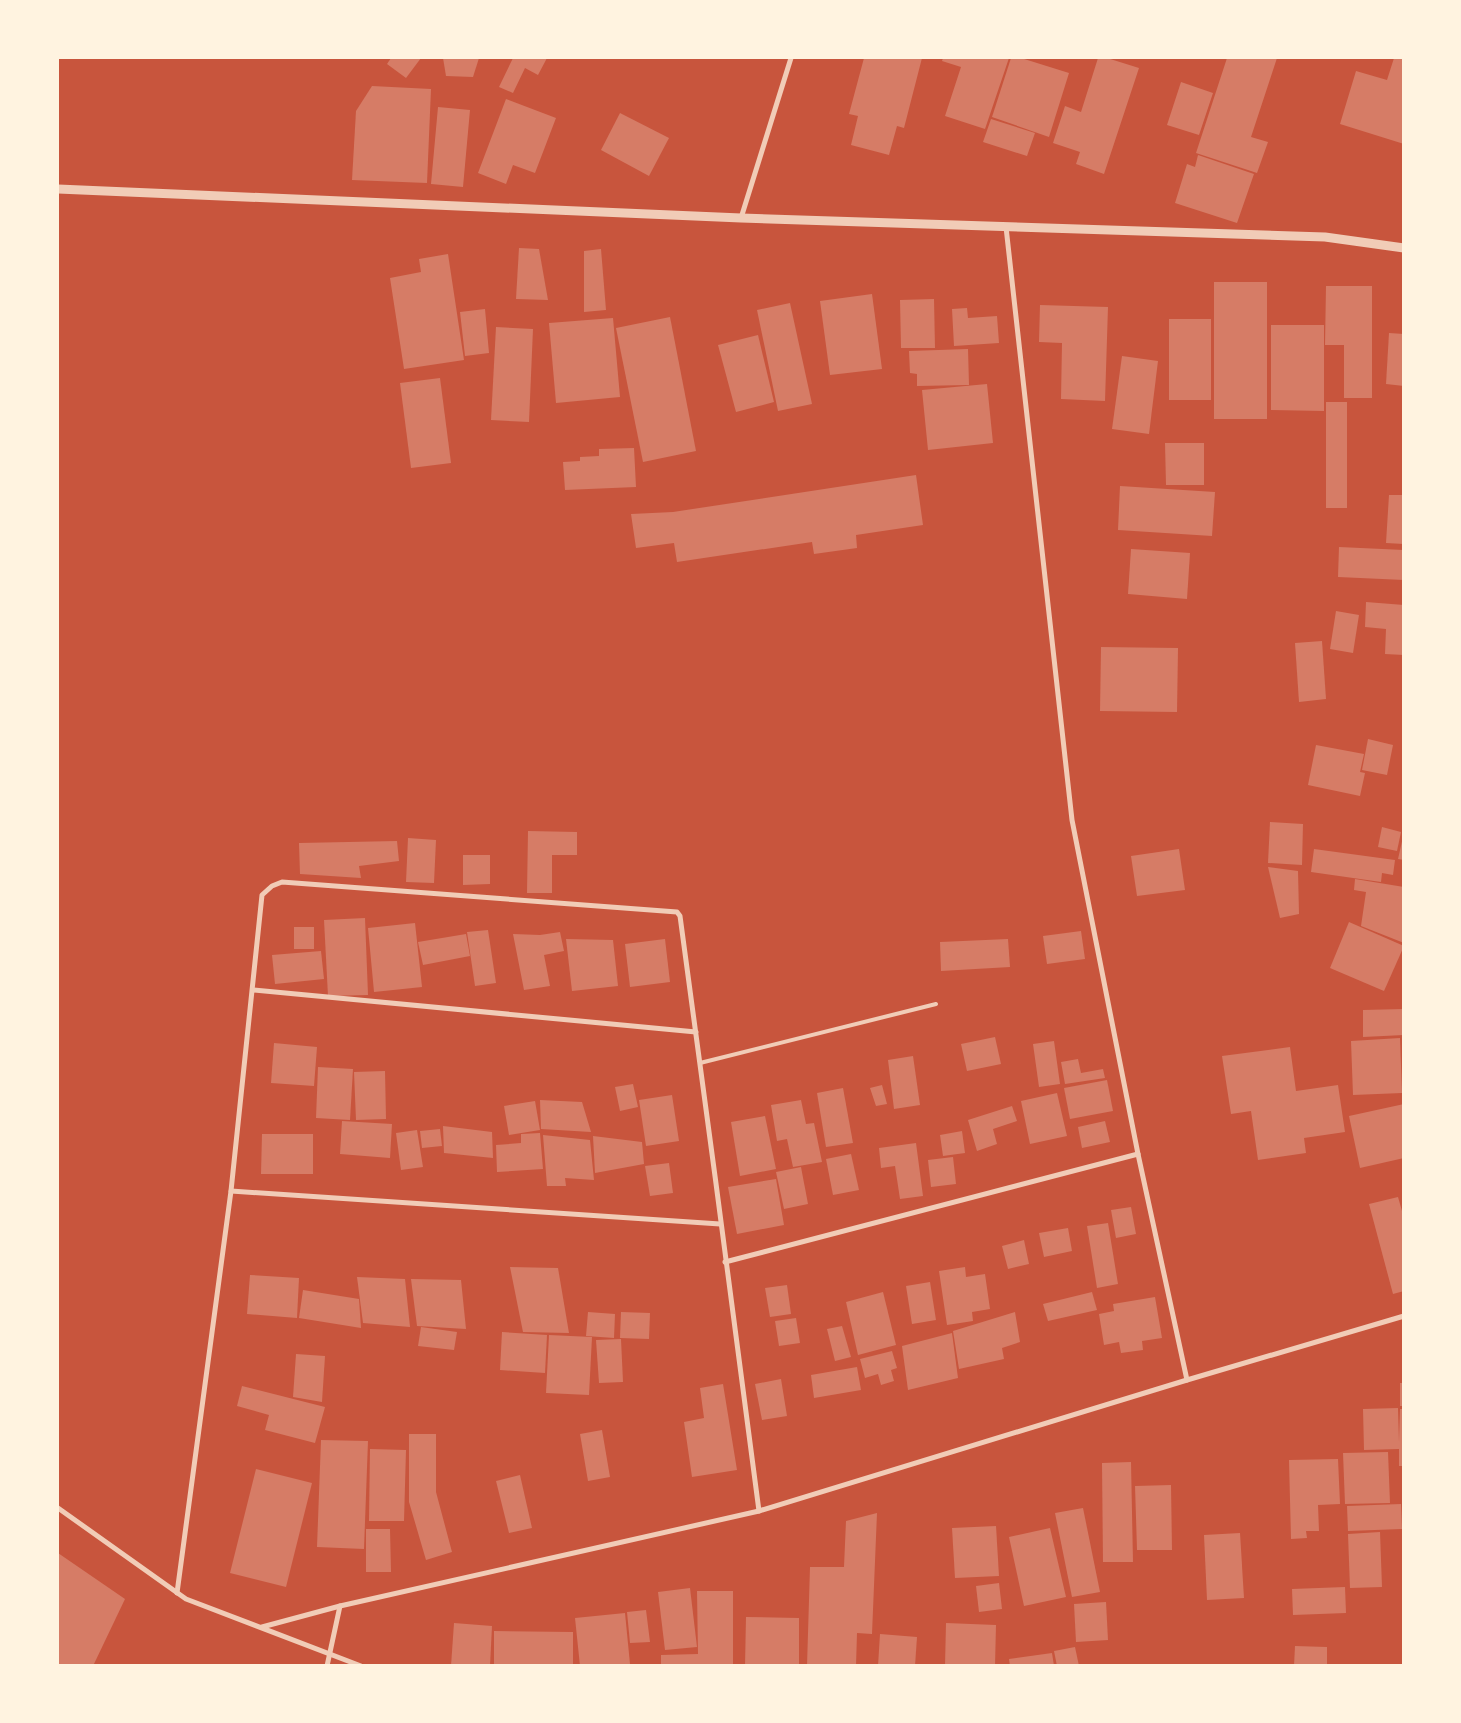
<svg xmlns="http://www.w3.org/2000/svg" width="1461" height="1723" font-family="'Fira Sans Condensed',sans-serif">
  <rect width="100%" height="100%" fill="#c8553d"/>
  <g fill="#d67c66">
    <polygon points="391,58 421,58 406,78 387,64"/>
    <polygon points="443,58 479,58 473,77 446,76"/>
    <polygon points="513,58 547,58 538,75 525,68 513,93 499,87"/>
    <polygon points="864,58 922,58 904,128 897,126 889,155 851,145 858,116 849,114"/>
    <polygon points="943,58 1009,58 985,129 945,116 961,67 942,61"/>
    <polygon points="1011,58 1021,58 1069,73 1049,137 992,117"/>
    <polygon points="1098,58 1107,58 1139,68 1104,174 1076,164 1080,152 1053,143 1065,106 1081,112"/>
    <polygon points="1227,58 1277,58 1251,137 1268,142 1257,173 1196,153"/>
    <polygon points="1394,58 1404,58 1404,144 1340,124 1356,71 1387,80"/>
    <polygon points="1181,82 1213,93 1199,135 1167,125"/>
    <polygon points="372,86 431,89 427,183 352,180 356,111"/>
    <polygon points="506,99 556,118 535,173 513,165 506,184 478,173"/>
    <polygon points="438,107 470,110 463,187 431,184"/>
    <polygon points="620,113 669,138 649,176 601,150"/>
    <polygon points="991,119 1035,133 1027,156 983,142"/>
    <polygon points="1198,155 1254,174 1237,223 1175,203 1187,164 1195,167"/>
    <polygon points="519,248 539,249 548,300 516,299"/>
    <polygon points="601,249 606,310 584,312 584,251"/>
    <polygon points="448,254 464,360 404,369 390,278 421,272 419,259"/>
    <rect x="1214" y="282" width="53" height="137"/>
    <polygon points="1326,286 1372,286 1372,398 1344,398 1344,345 1325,345"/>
    <polygon points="872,294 882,369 830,375 820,301"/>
    <polygon points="934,299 935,348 901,348 900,300"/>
    <polygon points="790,303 812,404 778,411 757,310"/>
    <polygon points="1040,305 1108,307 1105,401 1061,399 1062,343 1039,342"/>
    <polygon points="967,308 968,318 997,316 999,343 954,346 952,309"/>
    <polygon points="485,309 489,353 465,356 460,312"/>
    <polygon points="670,317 696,451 643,462 616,328"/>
    <polygon points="613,318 620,397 556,403 549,323"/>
    <rect x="1169" y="319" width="42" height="81"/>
    <polygon points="1271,325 1324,325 1324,411 1271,410"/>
    <polygon points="496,327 533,329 529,422 491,420"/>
    <polygon points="1389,333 1404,334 1404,386 1386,384"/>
    <polygon points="758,335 774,402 736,412 718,345"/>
    <polygon points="968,349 969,385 917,386 917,374 910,373 909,351"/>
    <polygon points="1122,356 1158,361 1149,434 1112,429"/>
    <polygon points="440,378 451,463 411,468 400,383"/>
    <polygon points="987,384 993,443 928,450 922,390"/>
    <rect x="1326" y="402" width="21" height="106"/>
    <polygon points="1165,443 1204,443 1204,485 1166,485"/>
    <polygon points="634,448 636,487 565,490 563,462 580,461 580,457 599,456 599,449"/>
    <polygon points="916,475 923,525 856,535 857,548 814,554 812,542 677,562 674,543 636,548 631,514 673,512"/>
    <polygon points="1120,486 1215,492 1212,536 1118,530"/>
    <polygon points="1389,495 1404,495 1404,544 1386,543"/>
    <polygon points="1339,547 1404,550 1404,580 1338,577"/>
    <polygon points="1131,549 1190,553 1187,599 1128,594"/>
    <polygon points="1366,602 1404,605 1404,655 1385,654 1386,629 1365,627"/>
    <polygon points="1336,611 1359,615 1353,653 1330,649"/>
    <polygon points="1322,641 1326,699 1299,702 1295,643"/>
    <polygon points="1101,647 1178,648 1177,712 1100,711"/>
    <polygon points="1368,739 1393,745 1387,775 1362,770"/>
    <polygon points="1316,745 1364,754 1360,772 1365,773 1360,796 1308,785"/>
    <polygon points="1270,822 1303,824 1302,865 1268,863"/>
    <polygon points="1382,827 1401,832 1397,851 1378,847"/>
    <polygon points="528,831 577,832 577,855 552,855 552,893 527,893"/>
    <polygon points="1403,837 1404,837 1404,860 1398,859"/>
    <polygon points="408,838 436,840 434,883 406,882"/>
    <polygon points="397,841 399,861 359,866 361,878 300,874 299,843"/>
    <polygon points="1179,849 1185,890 1137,896 1131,856"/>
    <polygon points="1314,849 1395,860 1393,875 1382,873 1381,882 1311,872"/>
    <polygon points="463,855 490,855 490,884 463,885"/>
    <polygon points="1268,867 1298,871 1299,914 1280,918"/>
    <polygon points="1355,879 1404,887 1404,943 1361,926 1366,892 1354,890"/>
    <polygon points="365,918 368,995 328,996 324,920"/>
    <polygon points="1349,922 1404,946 1384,991 1330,968"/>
    <polygon points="415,923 422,987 374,992 368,928"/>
    <rect x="294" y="927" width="20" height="22"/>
    <polygon points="488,930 496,983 475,986 467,932"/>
    <polygon points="1081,931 1085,959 1047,964 1043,936"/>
    <polygon points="560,932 564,951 544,955 550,986 524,990 513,934 540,935"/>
    <polygon points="466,934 470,956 423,965 418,942"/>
    <polygon points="566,939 613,940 618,986 572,991"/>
    <polygon points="665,939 670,982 630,987 625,944"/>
    <polygon points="1008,939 1010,967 941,971 940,942"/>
    <polygon points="321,951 324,979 275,984 272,955"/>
    <polygon points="1404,1009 1404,1035 1363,1037 1363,1010"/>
    <polygon points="995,1037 1001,1064 967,1071 961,1044"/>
    <polygon points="1400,1038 1402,1093 1353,1095 1351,1041"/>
    <polygon points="1054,1041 1060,1084 1039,1087 1033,1044"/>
    <polygon points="274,1043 317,1047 314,1086 271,1083"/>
    <polygon points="1290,1047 1296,1091 1338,1085 1345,1132 1304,1138 1306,1153 1258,1160 1251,1111 1231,1114 1222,1056"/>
    <polygon points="913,1056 920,1105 894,1109 888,1060"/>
    <polygon points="1078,1059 1081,1073 1103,1069 1105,1078 1065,1084 1061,1062"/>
    <polygon points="318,1067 353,1069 350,1120 316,1118"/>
    <polygon points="385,1071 386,1119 356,1120 354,1072"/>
    <polygon points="1107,1080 1113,1111 1070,1119 1064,1088"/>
    <polygon points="633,1084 638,1107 620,1111 615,1087"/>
    <polygon points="882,1085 887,1104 876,1106 870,1088"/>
    <polygon points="843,1088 853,1143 826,1147 817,1093"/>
    <polygon points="1057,1093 1067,1136 1030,1144 1021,1101"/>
    <polygon points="672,1095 679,1141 646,1146 639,1100"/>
    <polygon points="540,1100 582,1102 591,1132 541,1129"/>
    <polygon points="801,1100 806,1124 814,1123 822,1162 793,1167 787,1139 777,1141 771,1105"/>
    <polygon points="535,1101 540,1130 509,1135 504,1106"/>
    <polygon points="1404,1104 1404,1158 1360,1168 1349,1116"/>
    <polygon points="1012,1106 1017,1121 993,1129 997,1144 977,1151 968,1120"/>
    <polygon points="765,1116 776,1169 740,1176 731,1122"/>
    <polygon points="342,1121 392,1124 390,1158 340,1154"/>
    <polygon points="1105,1121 1110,1142 1082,1148 1078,1127"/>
    <polygon points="443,1126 492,1132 493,1158 444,1153"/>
    <polygon points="440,1129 442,1146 422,1148 420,1131"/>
    <polygon points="417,1130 423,1167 401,1170 396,1133"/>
    <polygon points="962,1131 965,1153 943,1156 940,1135"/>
    <polygon points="540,1133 543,1169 497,1172 496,1145 521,1143 521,1134"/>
    <polygon points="262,1134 313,1134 313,1174 261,1174"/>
    <polygon points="543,1135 590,1140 594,1180 565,1178 566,1186 547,1186"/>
    <polygon points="593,1136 642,1142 644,1164 595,1173"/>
    <polygon points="916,1143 923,1196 900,1199 895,1166 881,1168 879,1148"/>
    <polygon points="851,1154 859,1190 833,1195 826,1159"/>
    <polygon points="953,1157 956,1184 931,1187 928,1160"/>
    <polygon points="669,1163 673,1193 650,1196 645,1166"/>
    <polygon points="801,1167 808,1204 784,1209 776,1172"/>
    <polygon points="776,1179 784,1225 737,1234 728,1187"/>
    <polygon points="1398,1197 1404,1218 1404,1291 1393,1294 1369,1204"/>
    <polygon points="1131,1207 1136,1234 1116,1238 1111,1210"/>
    <polygon points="1108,1223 1118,1284 1097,1288 1087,1226"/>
    <polygon points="1068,1228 1072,1251 1044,1257 1039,1233"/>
    <polygon points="1024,1240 1029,1264 1008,1269 1002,1246"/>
    <polygon points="510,1267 558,1268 569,1333 523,1332"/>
    <polygon points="965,1267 966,1277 985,1274 990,1309 972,1312 973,1321 947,1325 939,1271"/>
    <polygon points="250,1275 299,1278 297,1318 247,1314"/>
    <polygon points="357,1277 405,1279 410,1327 363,1323"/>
    <polygon points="411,1279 461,1280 466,1329 417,1326"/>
    <polygon points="930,1282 936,1320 912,1324 906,1286"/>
    <polygon points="787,1285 791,1314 770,1317 765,1288"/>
    <polygon points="303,1290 359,1299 361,1328 299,1318"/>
    <polygon points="883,1292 896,1345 858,1355 846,1302"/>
    <polygon points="1092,1292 1097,1310 1048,1321 1043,1304"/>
    <polygon points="1155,1297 1162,1338 1142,1341 1143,1350 1121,1353 1119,1342 1104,1345 1099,1314 1114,1311 1113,1304"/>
    <polygon points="588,1312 615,1314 614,1338 586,1336"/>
    <polygon points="621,1312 650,1313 649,1339 620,1338"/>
    <polygon points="1015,1312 1020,1342 1002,1348 1004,1359 959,1369 953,1331"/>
    <polygon points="796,1318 800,1343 779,1346 775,1321"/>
    <polygon points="842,1326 851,1357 835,1361 827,1329"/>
    <polygon points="421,1327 457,1332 454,1350 418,1346"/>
    <polygon points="502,1332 547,1335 545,1373 500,1370"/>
    <polygon points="952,1333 958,1378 908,1390 902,1346"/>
    <polygon points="549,1335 592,1337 589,1395 546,1393"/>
    <polygon points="621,1339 623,1382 599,1383 596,1340"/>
    <polygon points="892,1351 897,1368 891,1370 894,1381 881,1385 878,1374 865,1378 860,1359"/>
    <polygon points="296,1354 325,1356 322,1402 293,1397"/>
    <polygon points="857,1367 861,1390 814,1398 811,1375"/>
    <polygon points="781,1379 787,1416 762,1420 755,1384"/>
    <rect x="1400" y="1383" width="4" height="23"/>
    <polygon points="723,1384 737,1470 692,1477 684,1422 704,1418 700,1388"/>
    <polygon points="242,1386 325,1407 315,1443 265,1430 269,1415 237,1406"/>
    <polygon points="1398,1408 1399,1442 1400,1409 1404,1409 1404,1466 1399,1466 1399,1449 1364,1450 1363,1409"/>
    <polygon points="602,1430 610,1477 588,1481 580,1434"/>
    <polygon points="409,1434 436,1434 436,1492 452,1552 426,1560 409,1502"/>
    <polygon points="321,1440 368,1441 364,1549 317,1547"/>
    <polygon points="370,1449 406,1450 404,1521 369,1521"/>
    <polygon points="1388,1452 1390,1503 1345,1504 1343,1453"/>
    <polygon points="1338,1459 1340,1504 1318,1505 1319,1531 1306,1531 1307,1538 1291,1539 1289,1460"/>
    <polygon points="1131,1462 1133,1562 1103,1562 1102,1463"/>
    <polygon points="256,1469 312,1483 286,1587 230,1573"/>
    <polygon points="520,1475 532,1528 509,1533 496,1481"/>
    <polygon points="1171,1485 1172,1550 1137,1550 1135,1486"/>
    <polygon points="1401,1504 1402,1529 1348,1531 1347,1506"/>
    <polygon points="1083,1508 1100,1592 1072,1597 1055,1513"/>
    <polygon points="877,1513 872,1634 857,1633 856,1666 807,1666 810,1567 844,1567 846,1521"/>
    <polygon points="996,1526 999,1576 955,1578 952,1528"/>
    <polygon points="1050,1528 1066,1597 1024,1606 1009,1537"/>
    <polygon points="366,1529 390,1529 391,1572 366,1572"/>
    <polygon points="1380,1532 1382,1587 1350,1588 1348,1534"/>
    <polygon points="1240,1533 1244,1598 1207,1600 1204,1535"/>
    <polygon points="58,1553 125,1599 93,1666 58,1666"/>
    <polygon points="999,1583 1002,1609 979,1612 976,1586"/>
    <polygon points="1345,1587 1346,1613 1293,1615 1292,1589"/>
    <polygon points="690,1588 697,1647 665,1650 658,1592"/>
    <polygon points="697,1591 733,1591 733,1666 661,1666 661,1655 698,1654"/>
    <polygon points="1106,1602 1108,1640 1076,1642 1074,1604"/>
    <polygon points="646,1610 650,1642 630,1643 627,1612"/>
    <polygon points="625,1613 630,1664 580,1666 575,1618"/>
    <polygon points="746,1617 799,1618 799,1666 745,1666"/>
    <polygon points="454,1623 492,1626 490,1666 451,1666"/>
    <polygon points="946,1623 996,1625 995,1666 945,1666"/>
    <polygon points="494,1631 573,1632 573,1666 494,1666"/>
    <polygon points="880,1634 917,1637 915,1666 878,1666"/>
    <polygon points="1295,1646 1327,1647 1327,1666 1294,1666"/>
    <polygon points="1075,1647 1079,1666 1057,1666 1054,1651"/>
    <polygon points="1052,1653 1054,1666 1010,1666 1009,1659"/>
  </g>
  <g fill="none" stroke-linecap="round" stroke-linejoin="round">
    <polyline stroke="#f1ccb7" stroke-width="4" points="700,1063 936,1004"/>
    <g stroke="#f1ccb7" stroke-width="5">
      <polyline points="741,218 791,58"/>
      <polyline points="1006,227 1072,820 1138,1154 1187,1380"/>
      <polyline points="253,990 696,1032"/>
      <polyline points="231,1191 720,1224"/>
      <polyline points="725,1262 1138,1154"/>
      <polyline points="58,1508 186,1599 361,1666"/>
      <path d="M177,1593L231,1191L262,895L272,886L282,882L677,912L680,916C708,1114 732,1313 759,1511"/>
      <polyline points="262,1627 340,1606 759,1511 1187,1380 1404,1316"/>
      <polyline points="327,1666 340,1606"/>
    </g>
    <polyline stroke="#f1ccb7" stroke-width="9" points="58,189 741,218 1325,237 1404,248"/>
  </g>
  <rect width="1461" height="1723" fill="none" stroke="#fff3e0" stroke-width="118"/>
</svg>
